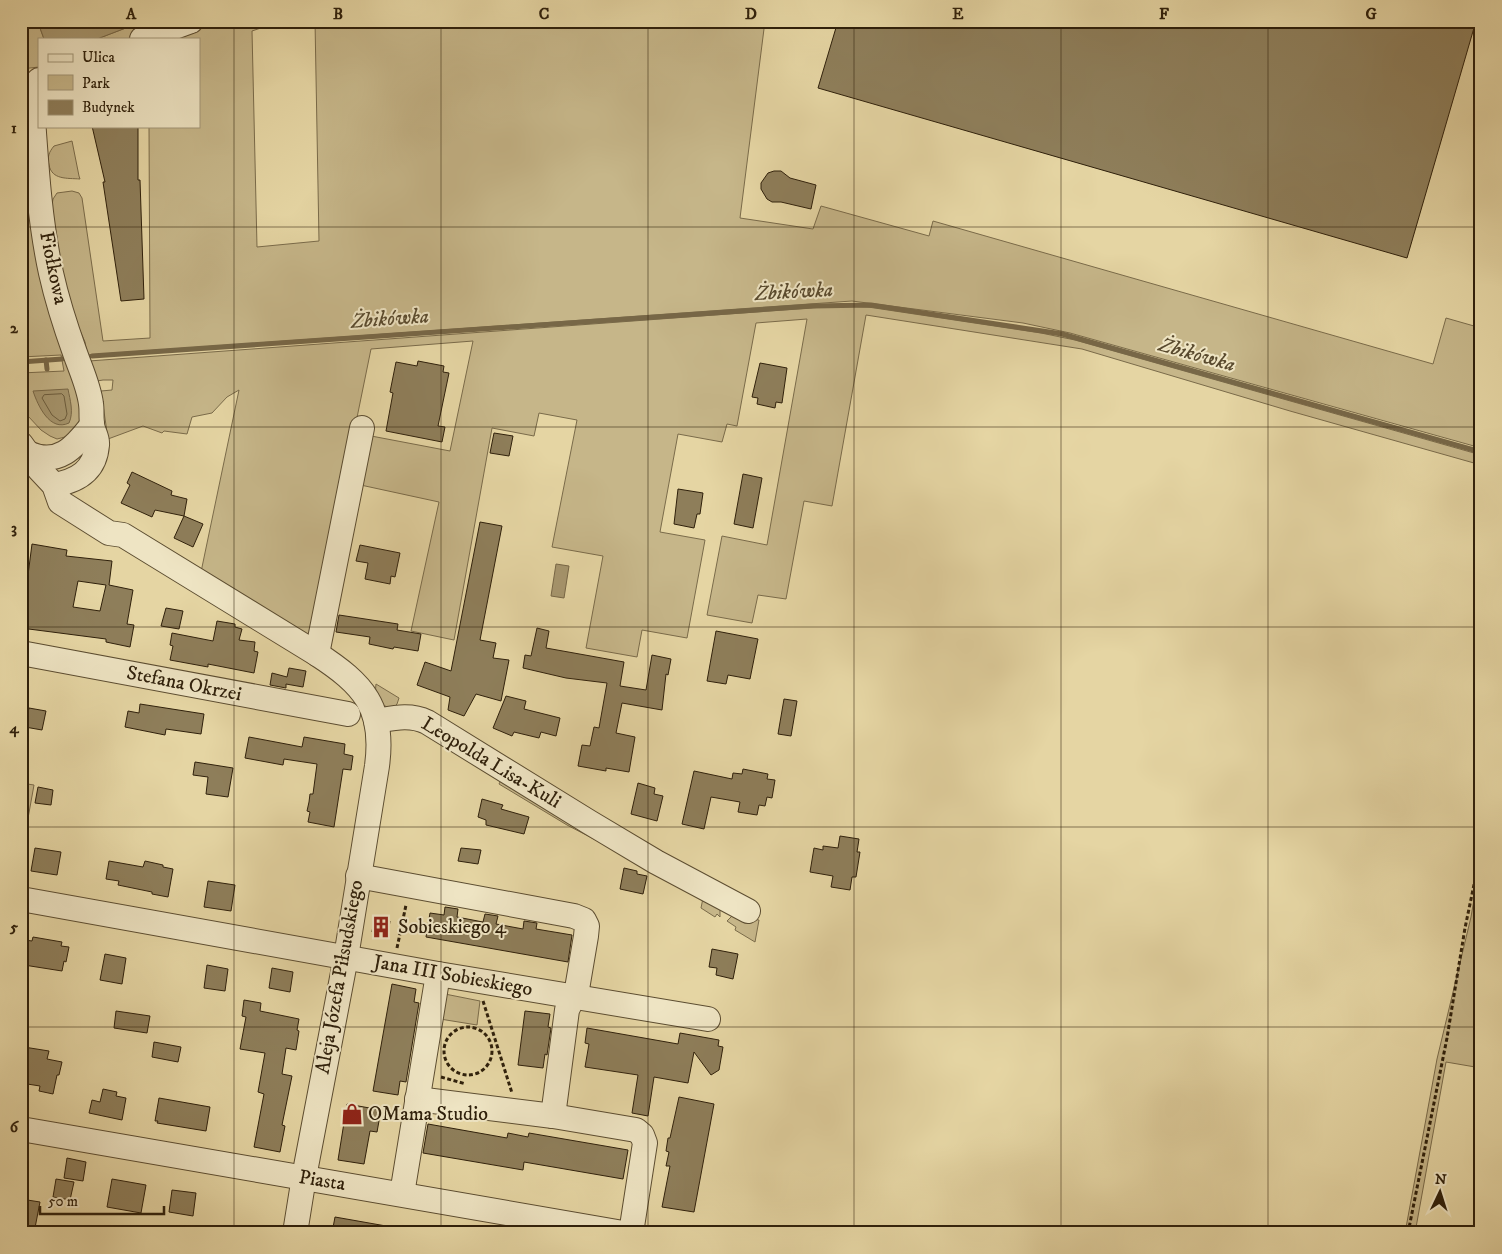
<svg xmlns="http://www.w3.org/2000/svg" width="1502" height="1254" font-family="'IM FELL DW Pica',serif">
  <rect width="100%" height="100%" fill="#e5d5a3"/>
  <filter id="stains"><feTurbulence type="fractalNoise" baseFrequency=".004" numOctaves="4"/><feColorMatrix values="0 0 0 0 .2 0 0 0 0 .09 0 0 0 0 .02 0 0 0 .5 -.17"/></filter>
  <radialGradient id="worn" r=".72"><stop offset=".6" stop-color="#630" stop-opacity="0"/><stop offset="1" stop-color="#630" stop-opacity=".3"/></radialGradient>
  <g fill="#c6b689" stroke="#7a6b4a">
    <polygon points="21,21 59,21 40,28 44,39 39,39 39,67 21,69"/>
    <polygon points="144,21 172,21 127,39 97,39"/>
    <polygon points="219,21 243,21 244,23 250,21 281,21 252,31 257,247 319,241 315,21 765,21 740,218 813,229 821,206 929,236 933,221 1433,364 1446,318 1481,328 1481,448 1070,333 1023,323 852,301 87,355 85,342 67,301 50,217 53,199 57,193 72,191 79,193 82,198 103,341 150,338 149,126 199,126 199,39 172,39"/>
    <path d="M21,95L80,398C81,420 81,423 69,442L65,437L57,439L50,436L41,430L28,416L21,404V373L64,371L61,355L21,357Z"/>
    <path d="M72,141L79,176L80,179C67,178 52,180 49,165C47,157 49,152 54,146Z"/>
    <polygon points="837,306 868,307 1041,333 1075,340 1481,455 1481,465 1290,411 1082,349 866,315 832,506 804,501 786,599 758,595 752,623 707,615 722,536 767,545 807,319 756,323 737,426 727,424 722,442 678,434 660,532 705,540 687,638 642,630 637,657 586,648 603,556 552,547 577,420 539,413 534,436 492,428 454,640 411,631 439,502 356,484 366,435 450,451 473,341 371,349 312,638 201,572 239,390 227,397 212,413 192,417 187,434 164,431 162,433 143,426 108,439 101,391 112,390 113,380 103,380 97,381 89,361"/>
    <path d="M376,684L399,698L397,704L393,708C380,708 374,695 376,684Z"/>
    <polygon points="503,776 611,848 567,825 499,784"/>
    <polygon points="21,783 34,785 21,857"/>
    <polygon points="1481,858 1481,1068 1446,1062 1415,1233 1405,1233 1437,1059 1471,917"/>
    <polygon points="703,898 720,907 720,917 717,914 715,917 701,908"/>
    <polygon points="732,916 759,920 755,942 735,930 736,927 727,921"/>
    <polygon points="445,994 480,1001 477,1025 440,1019"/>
  </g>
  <g fill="#a7976f" stroke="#776747">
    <polygon points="59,21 144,21 97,39 44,39 40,28"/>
    <path d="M68,389C70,400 74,412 69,423C50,432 38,406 33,391Z"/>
    <polygon points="556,564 569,566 564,598 551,596"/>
  </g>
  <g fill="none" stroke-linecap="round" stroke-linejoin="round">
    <polygon stroke="#6b5c3d" stroke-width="1" points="62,394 64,396 67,414 65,419 60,421 52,415 42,398 44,395"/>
    <g stroke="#776747" stroke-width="5">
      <polyline points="92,356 813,306 871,305 1062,334 1481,452"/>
      <polyline points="46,360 47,369"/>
      <polyline points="21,362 62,359"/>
    </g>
  </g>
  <g fill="#8e7e5a" stroke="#2f200b" fill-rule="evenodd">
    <polygon points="838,21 1476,21 1407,258 818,88"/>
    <polygon points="92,126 138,126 138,180 140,180 144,299 121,301 103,182 105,182"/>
    <polygon points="774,171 781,171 790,178 816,185 811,209 781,202 772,202 767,199 761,189 761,183 768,173"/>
    <polygon points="418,361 444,366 443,372 449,373 438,426 445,427 442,442 386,431 393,393 390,392 396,362 417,366"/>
    <polygon points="760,363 787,368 782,403 776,402 775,408 757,404 758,398 752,397"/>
    <polygon points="494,433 513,436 509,456 490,453"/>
    <polygon points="132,472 172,491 171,495 187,499 184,516 155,510 152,517 121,503 130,485 127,483"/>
    <polygon points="743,474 762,478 753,528 734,524"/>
    <polygon points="678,489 703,493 700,514 697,514 694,528 674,524"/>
    <polygon points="184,516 203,524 193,547 174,538"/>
    <polygon points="480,522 502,526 480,640 496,643 493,658 509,660 501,701 476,694 464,716 448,710 450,697 417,685 425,662 451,671"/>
    <path d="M32,544L67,550L66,556L112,561L109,585L133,590L127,624L134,625L130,647L106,642V639L21,628V578H26V575H28ZM78,581L106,585L100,611L73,607Z"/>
    <polygon points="360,545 400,553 395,577 391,576 390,584 365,579 368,563 356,561"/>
    <polygon points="166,608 183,611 179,629 161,626"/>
    <polygon points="339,615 398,624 397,630 421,634 418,651 394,647 393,649 369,644 370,637 336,632"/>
    <polygon points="217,621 235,624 235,627 242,629 239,640 255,642 254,651 258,652 254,673 208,664 208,667 170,660 173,646 170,645 172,633 213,641"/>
    <polygon points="537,628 549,631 546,648 624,662 620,686 646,690 652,655 671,659 668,675 666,674 662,710 622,703 616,733 635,737 629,772 606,768 606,771 578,766 582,745 590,746 594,727 599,728 607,683 566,678 523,668 525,655 531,656"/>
    <polygon points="716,631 758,639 750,679 728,675 726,684 707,681"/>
    <polygon points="289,668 306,671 303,687 286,684 286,688 270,685 272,673 287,677"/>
    <polygon points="506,696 526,701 524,709 560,718 556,736 541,732 539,738 514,732 512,736 493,728"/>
    <polygon points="784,699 797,701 791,736 778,734"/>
    <polygon points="140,704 204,714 201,734 166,729 165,735 125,727 128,711 139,713"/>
    <polygon points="29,708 46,711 42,730 25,727"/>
    <polygon points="249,737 302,747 304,737 345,744 344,754 353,756 351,770 343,769 334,827 308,822 310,812 307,811 309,802 310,794 313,794 317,764 284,759 283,765 245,758"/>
    <polygon points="195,762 233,768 228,797 206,794 208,777 193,775"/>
    <polygon points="743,769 768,774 767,779 775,780 772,798 767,797 765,806 759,805 757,815 738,812 740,802 711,797 704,829 682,824 694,771 732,779 733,773 742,774"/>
    <polygon points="638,783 655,788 654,794 663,796 657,821 631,814"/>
    <polygon points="38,787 53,790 51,805 35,803"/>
    <polygon points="482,799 503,805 501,809 529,817 524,834 486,825 486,820 478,817"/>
    <polygon points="840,836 859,839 857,852 860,852 856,877 852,877 850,890 831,887 833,876 810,872 814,848 823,850 823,846 838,848"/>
    <polygon points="35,848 61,852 57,875 31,871"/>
    <polygon points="461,848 481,850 478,864 458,861"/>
    <polygon points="109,861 143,867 145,861 163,865 163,867 173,869 168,897 152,894 152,892 118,885 119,881 106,879"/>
    <polygon points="624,868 637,871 637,874 647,876 643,894 620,889"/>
    <polygon points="208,881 235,885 231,911 204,907"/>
    <polygon points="445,907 458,909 457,917 483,922 485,914 498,916 496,924 523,929 524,921 537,923 536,929 572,935 568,962 426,937 430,913 444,915"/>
    <polygon points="374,919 390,921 388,935 372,932"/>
    <polygon points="33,937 62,942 61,946 69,947 66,962 64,961 62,971 24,965 25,955 22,954 25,940 32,941"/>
    <polygon points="712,949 738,954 733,979 716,975 717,968 709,967"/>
    <polygon points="105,954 126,958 122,984 100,980"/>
    <polygon points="207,965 228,969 225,991 204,988"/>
    <polygon points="272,968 293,972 290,992 269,988"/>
    <polygon points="392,984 416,989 414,1002 419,1003 406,1082 400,1081 398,1095 373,1091"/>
    <polygon points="244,1000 261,1003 260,1011 299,1019 297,1030 299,1031 296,1050 286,1048 282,1074 292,1076 282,1125 285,1126 280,1152 254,1147 264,1094 258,1092 265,1053 240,1049 246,1017 242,1016"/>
    <polygon points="116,1011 150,1016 147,1033 114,1028"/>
    <polygon points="525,1011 550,1014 548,1027 551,1028 547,1055 545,1054 543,1068 518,1065"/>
    <polygon points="587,1028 678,1044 680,1033 719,1040 718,1046 723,1047 719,1070 711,1075 694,1052 688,1083 654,1077 648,1116 632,1113 638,1075 585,1067 589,1044 585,1043"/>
    <polygon points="154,1042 181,1047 178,1062 152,1057"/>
    <polygon points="24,1047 49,1051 47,1059 62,1062 59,1075 57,1075 53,1094 39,1091 40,1086 21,1083 21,1048 24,1048"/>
    <polygon points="103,1089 117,1092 116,1096 126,1098 122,1120 89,1113 92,1100 100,1102"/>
    <polygon points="679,1097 714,1104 694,1212 662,1207 670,1166 666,1166 669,1152 666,1151 668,1138 670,1138"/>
    <polygon points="159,1098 210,1107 206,1131 157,1123 158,1121 155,1121"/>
    <polygon points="347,1104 381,1110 377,1132 370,1131 364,1164 338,1160"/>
    <polygon points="428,1124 507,1138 508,1133 528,1137 529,1133 628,1150 623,1179 524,1162 523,1170 423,1153"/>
    <polygon points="67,1158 86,1162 83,1181 64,1178"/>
    <polygon points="56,1179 74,1182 70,1200 53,1197"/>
    <polygon points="112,1179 146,1185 141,1213 107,1207"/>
    <polygon points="172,1190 196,1193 193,1216 169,1212"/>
    <polygon points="21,1199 40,1202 34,1233 21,1233"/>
    <polygon points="335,1217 386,1226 386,1233 332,1233"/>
  </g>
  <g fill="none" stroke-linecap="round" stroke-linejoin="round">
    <g stroke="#5c4d31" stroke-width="26">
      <g id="minor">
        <polyline points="142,39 191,21"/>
        <path d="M39,80C31,87 32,94 32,104C36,160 39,218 51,273C57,300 66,328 75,353C81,370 89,387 91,404C92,410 91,417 92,423C92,431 98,437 97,445C95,471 77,481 54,485"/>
        <path d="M21,444L39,469L54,485L60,502L109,533L123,535L317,654C363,684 385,707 377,766L346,957L304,1177L295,1233"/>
        <path d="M28,453C58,467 75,447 92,425"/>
        <polyline points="21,653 348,714"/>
        <polyline points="317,654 362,428"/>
        <path d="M376,721C394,718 410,714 427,722L589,822L656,862L748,911"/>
        <polyline points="358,876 574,916 584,920 587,926 586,936 577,989 567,1010 553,1116"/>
        <polyline points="21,899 438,974 708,1019"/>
        <polyline points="417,1099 553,1116 636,1130 642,1135 645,1143 631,1233"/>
        <polyline points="21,1129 623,1233"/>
        <polyline points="402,1194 438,974"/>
      </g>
    </g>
    <g stroke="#2f200b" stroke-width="3" stroke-dasharray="4 2.5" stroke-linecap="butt">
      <polyline points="397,948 406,905"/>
      <polyline points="483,1001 512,1093"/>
      <circle cx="468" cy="1051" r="24"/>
      <polyline points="441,1077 466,1084"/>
      <polyline points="1408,1233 1447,1038 1465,928 1481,851"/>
    </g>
    <use href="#minor" stroke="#eee4c3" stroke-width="24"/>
  </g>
  <path fill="none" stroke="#2f200b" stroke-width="1" stroke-opacity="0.55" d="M234,21V1233M441,21V1233M648,21V1233M854,21V1233M1061,21V1233M1268,21V1233M21,227H1481M21,427H1481M21,627H1481M21,827H1481M21,1027H1481"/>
  <defs>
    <g id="building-bare" transform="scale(1.725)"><path d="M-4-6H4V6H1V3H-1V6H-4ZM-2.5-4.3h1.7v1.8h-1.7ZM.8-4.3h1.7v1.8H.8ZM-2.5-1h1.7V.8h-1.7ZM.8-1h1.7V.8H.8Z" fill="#8f2418" stroke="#eee4c3" stroke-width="2.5" paint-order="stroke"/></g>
    <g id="shop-bare" transform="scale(1.725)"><path d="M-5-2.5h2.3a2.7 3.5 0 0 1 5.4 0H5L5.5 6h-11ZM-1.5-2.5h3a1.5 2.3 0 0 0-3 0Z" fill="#8f2418" stroke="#eee4c3" stroke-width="2.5" paint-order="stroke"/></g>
  </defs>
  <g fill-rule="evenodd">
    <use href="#building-bare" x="381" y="927"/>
    <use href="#shop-bare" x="352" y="1114"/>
  </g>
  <g text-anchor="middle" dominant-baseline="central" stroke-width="4" stroke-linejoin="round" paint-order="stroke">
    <g font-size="20" fill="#2f200b" stroke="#eee4c3">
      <text transform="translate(53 268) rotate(78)">Fiołkowa</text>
      <text transform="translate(184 684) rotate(11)">Stefana Okrzei</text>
      <text transform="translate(491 763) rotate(31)">Leopolda Lisa-Kuli</text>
      <text transform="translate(453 976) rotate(10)">Jana III Sobieskiego</text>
      <text transform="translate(340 977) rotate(-80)">Aleja Józefa Piłsudskiego</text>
      <text transform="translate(322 1181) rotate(9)">Piasta</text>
    </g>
    <g font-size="20" fill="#2f200b" stroke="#eee4c3" text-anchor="start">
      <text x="398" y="927">Sobieskiego 4</text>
      <text x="368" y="1114">OMama Studio</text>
    </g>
    <g font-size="21" font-style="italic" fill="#594a2e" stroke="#eee4c3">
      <text transform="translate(794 292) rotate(-3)">Żbikówka</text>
      <text transform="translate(390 319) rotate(-4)">Żbikówka</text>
      <text transform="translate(1197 355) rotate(16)">Żbikówka</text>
    </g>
  </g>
  <rect width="1502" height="1254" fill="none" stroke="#e5d5a3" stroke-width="55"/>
  <rect x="38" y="38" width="162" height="90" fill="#eee4c3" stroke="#a29679"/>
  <rect x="48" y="54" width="25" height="8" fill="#eee4c3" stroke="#a29679"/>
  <text x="82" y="62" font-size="15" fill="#2f200b">Ulica</text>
  <rect x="48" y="75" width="25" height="15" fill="#c6b689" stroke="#a29679"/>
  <text x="82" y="88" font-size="15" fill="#2f200b">Park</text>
  <rect x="48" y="100" width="25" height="15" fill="#8e7e5a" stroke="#a29679"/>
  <text x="82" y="112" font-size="15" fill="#2f200b">Budynek</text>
  <g transform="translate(1440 1192) rotate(4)" stroke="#eee4c3" stroke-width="4" paint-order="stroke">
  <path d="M0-4L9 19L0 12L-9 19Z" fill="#2f200b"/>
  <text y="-8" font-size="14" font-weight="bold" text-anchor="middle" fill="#2f200b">N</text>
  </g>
  <path d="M40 1206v8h124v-8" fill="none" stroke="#2f200b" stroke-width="2.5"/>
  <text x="48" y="1206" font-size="15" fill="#2f200b" stroke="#eee4c3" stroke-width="4" paint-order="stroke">50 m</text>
  <rect x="28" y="28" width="1446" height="1198" fill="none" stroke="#2f200b" stroke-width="2"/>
  <g font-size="16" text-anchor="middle" font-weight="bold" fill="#2f200b">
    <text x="131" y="19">A</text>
    <text x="338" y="19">B</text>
    <text x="544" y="19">C</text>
    <text x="751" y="19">D</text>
    <text x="958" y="19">E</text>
    <text x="1164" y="19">F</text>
    <text x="1371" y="19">G</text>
    <text x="14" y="133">1</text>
    <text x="14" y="333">2</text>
    <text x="14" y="533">3</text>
    <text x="14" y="733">4</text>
    <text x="14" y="932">5</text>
    <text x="14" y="1132">6</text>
  </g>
  <rect width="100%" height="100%" filter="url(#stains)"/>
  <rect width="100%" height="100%" fill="url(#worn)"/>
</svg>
